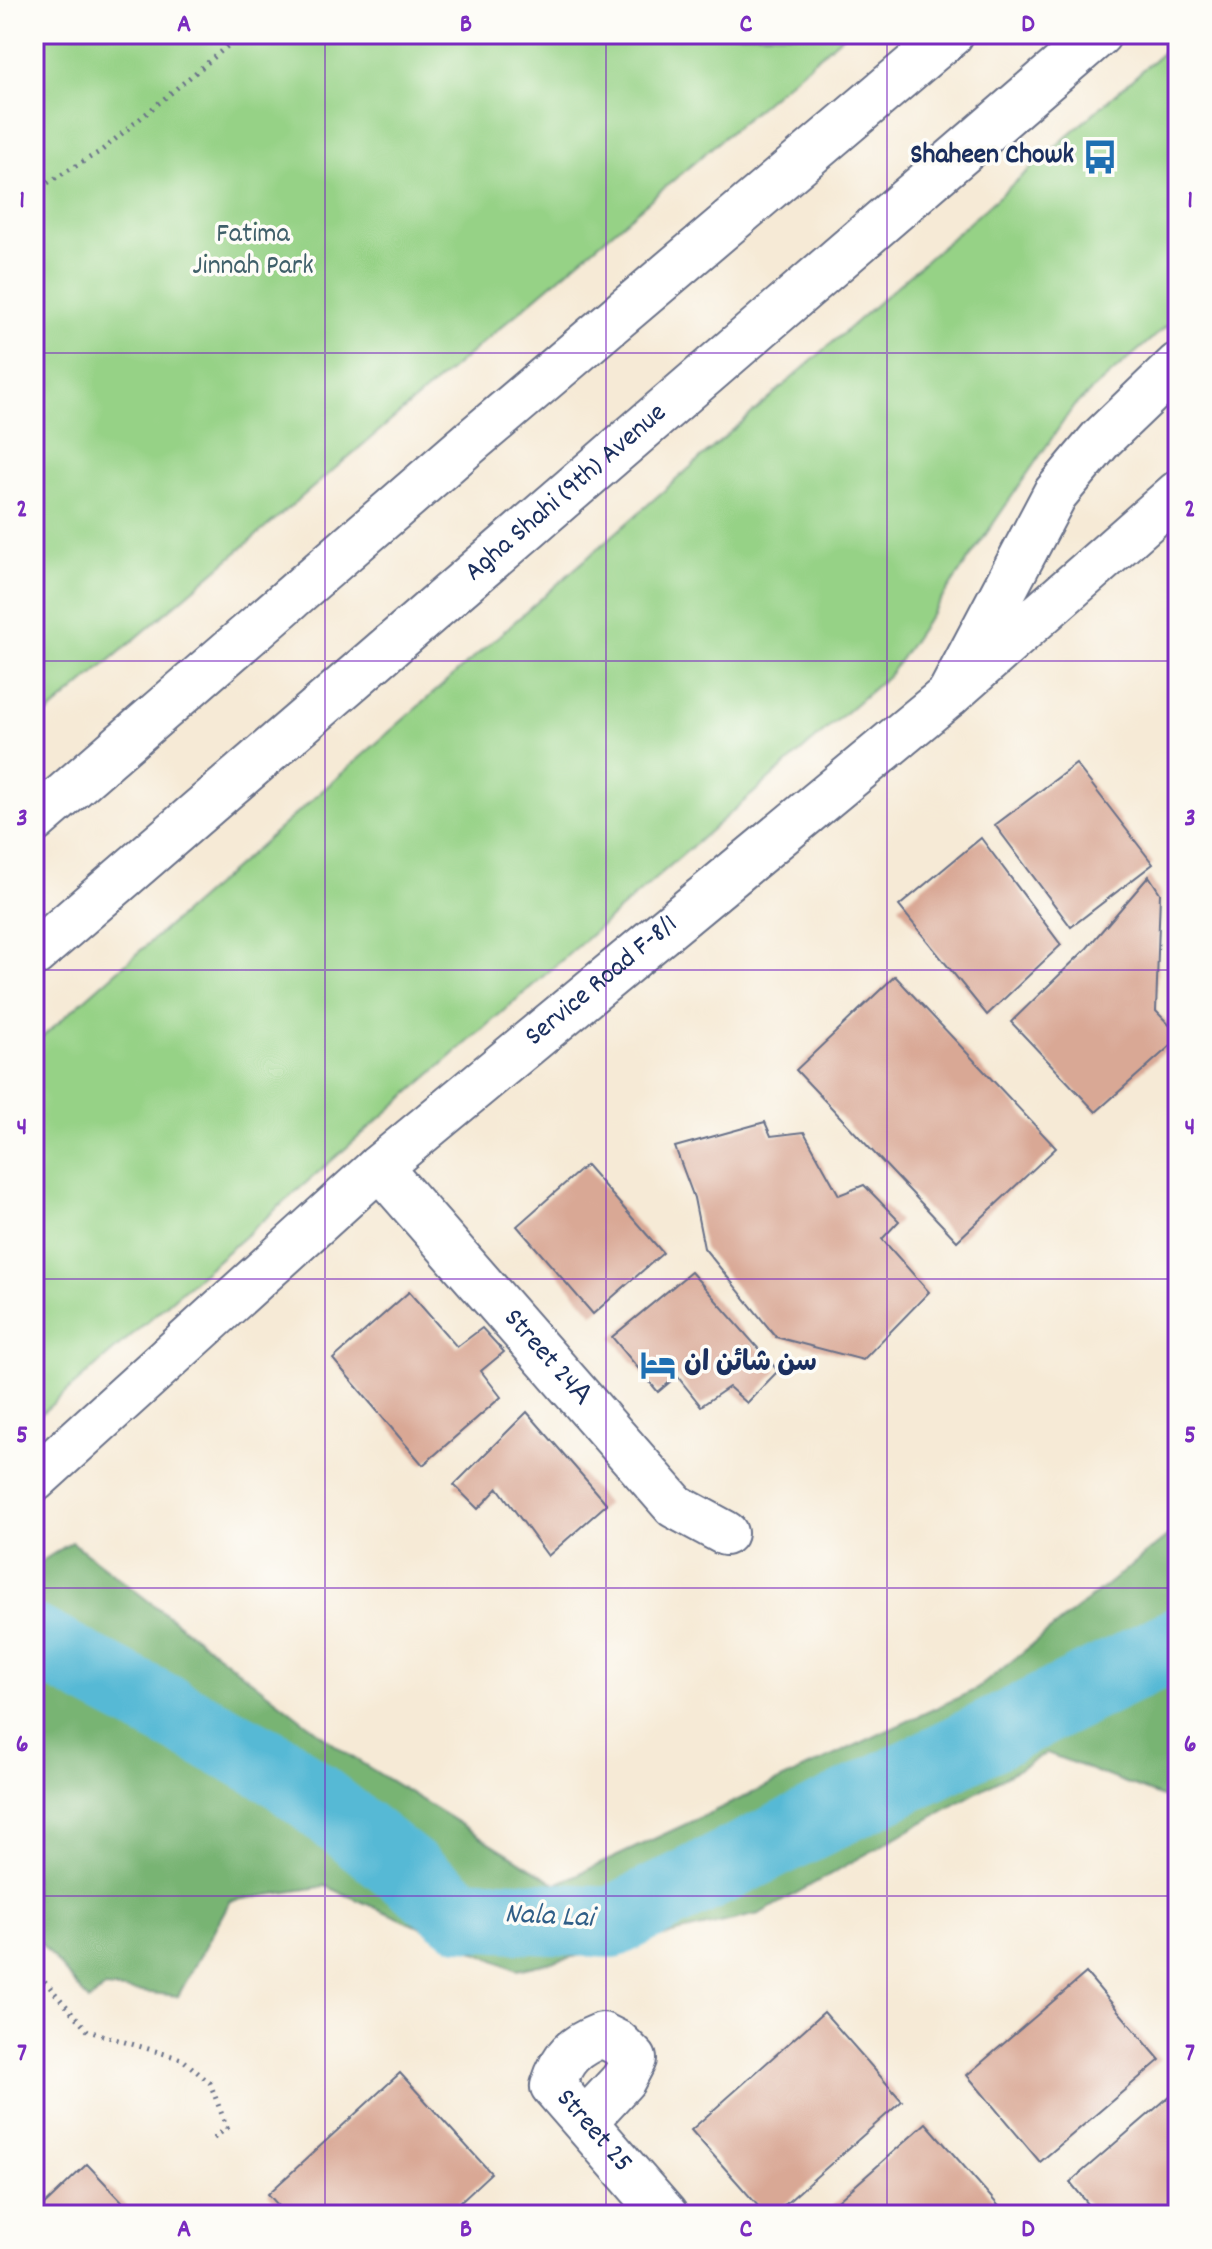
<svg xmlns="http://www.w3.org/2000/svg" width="1212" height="2249" font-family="Dekko,'Playpen Sans Arabic',sans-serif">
  <rect width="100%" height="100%" fill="#fdfcf7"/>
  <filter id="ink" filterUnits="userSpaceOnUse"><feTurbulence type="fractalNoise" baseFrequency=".0125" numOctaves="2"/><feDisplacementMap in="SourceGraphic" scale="16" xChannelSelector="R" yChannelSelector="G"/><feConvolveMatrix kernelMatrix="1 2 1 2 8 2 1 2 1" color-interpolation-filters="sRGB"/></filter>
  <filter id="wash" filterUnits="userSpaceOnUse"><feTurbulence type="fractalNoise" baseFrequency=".006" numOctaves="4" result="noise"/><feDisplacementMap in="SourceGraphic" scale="32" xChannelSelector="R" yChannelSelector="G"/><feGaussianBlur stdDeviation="1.8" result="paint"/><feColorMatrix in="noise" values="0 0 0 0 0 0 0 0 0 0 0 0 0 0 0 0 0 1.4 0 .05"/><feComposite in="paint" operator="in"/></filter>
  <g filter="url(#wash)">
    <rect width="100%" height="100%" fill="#f6ead6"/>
    <g fill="#96d286" stroke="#588072" stroke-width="2">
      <polygon points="34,34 845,34 34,725"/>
      <polygon points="1178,39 1178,316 1074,406 890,674 34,1420 34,1044"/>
    </g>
    <polygon fill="#78b473" stroke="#4a7268" stroke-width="2" points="1178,1528 1178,1796 1173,1801 1047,1753 759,1914 517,1970 326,1886 230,1901 178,1996 105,1988 89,2001 34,1935 34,1566 72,1542 344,1752 557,1884 977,1689"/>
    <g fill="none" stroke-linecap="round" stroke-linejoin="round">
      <polyline stroke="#56b9d5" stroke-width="72" points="34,1641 279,1770 461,1914 612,1922 1178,1643"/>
    </g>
    <g id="blocks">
      <g fill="#d9a895">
        <polygon points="1076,764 1153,864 1071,927 995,825"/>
        <polygon points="981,838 1061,945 987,1015 899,906"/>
        <polygon points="1149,876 1160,893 1156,1011 1178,1034 1178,1039 1096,1112 1011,1022 1087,948"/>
        <polygon points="895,976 1056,1148 957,1241 796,1070"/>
        <polygon points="765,1122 771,1136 804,1132 839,1195 864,1185 899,1221 882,1239 929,1292 863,1360 776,1337 704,1248 694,1198 675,1147"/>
        <polygon points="586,1165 663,1253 593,1314 517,1226"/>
        <polygon points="691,1272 778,1371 747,1403 729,1387 701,1406 677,1376 658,1392 612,1337"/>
        <polygon points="409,1292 457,1347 482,1328 504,1352 481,1371 501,1397 423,1465 333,1359"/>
        <polygon points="527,1412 607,1504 548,1556 498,1488 478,1509 454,1485"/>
        <polygon points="1086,1973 1160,2060 1040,2162 967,2075"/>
        <polygon points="824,2012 902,2101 773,2215 766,2215 691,2130"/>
        <polygon points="400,2073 491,2173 446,2215 287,2215 268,2194"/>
        <polygon points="1178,2089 1178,2215 1097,2215 1070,2182"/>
        <polygon points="926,2123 1004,2212 1001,2215 822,2215"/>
        <polygon points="87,2164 135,2215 34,2215"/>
      </g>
    </g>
  </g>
  <g filter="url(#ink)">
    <use href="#blocks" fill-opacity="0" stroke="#687088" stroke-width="2"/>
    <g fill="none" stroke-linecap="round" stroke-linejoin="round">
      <g stroke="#687088" stroke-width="48">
        <g id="minor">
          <path id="s1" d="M379,1167L675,1506L725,1533"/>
          <path id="s2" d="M34,1480L379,1167L949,695L1178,493"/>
          <path id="s3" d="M587,2119L623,2080L634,2059L618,2043L602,2035C574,2046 562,2057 553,2086L665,2215"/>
        </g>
      </g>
      <g stroke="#687088" stroke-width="48">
        <g id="major">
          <polyline points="949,695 1055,494 1101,439 1178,365"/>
          <polyline points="34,821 474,439 951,34"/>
          <path id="s4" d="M34,954L1099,34"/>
        </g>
      </g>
      <g stroke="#687088" stroke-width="5" stroke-dasharray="2 6" stroke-linecap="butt">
        <polyline points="34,191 101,151 242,34"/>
        <polyline points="34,1969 88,2031 182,2059 210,2083 227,2128 210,2141"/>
      </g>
      <use href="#minor" stroke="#fff" stroke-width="44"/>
      <use href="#major" stroke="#fff" stroke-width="44"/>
    </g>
  </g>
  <path fill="none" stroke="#7b2cbf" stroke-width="2" stroke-opacity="0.55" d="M325,34V2215M606,34V2215M887,34V2215M34,353H1178M34,661H1178M34,970H1178M34,1279H1178M34,1588H1178M34,1896H1178"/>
  <defs>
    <g id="bus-bare" transform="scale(2.76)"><path d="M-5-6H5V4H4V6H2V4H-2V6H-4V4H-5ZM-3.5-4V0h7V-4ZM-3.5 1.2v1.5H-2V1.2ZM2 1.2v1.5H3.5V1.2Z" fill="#1f6fb2" stroke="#fdfcf7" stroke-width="2.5" paint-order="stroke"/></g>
    <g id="hotel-bare" transform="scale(2.76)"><path d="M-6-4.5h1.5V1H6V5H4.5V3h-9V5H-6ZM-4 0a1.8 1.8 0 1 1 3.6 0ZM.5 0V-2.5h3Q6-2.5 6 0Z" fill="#1f6fb2" stroke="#fdfcf7" stroke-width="2.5" paint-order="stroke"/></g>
  </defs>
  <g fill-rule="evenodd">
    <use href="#bus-bare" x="1100" y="157"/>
    <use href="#hotel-bare" x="658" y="1365"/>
  </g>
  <g text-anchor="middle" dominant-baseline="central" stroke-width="7" stroke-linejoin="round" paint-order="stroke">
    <g font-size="28" font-weight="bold" fill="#1b2f5e" stroke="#fdfcf7" text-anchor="end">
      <text x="1074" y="157">Shaheen Chowk</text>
      <text x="684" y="1365" text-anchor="start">سن شائن ان</text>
    </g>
    <g font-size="28" fill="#40606a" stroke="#fdfcf7">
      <text x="253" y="236">Fatima<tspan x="253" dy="32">Jinnah Park</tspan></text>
    </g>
    <g font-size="28" fill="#1b2f5e" stroke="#fdfcf7">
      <text stroke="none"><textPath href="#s4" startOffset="704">Agha Shahi (9th) Avenue</textPath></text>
      <text stroke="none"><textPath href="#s2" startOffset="756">Service Road F-8/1</textPath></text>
      <text stroke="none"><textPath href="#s1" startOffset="254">Street 24Α</textPath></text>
      <text stroke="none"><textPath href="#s3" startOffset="252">Street 25</textPath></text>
    </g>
    <g font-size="30" font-style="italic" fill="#305f88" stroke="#fdfcf7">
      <text transform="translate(549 1918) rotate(3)">Nala Lai</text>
    </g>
  </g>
  <rect width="1212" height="2249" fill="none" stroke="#fdfcf7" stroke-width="88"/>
  <rect x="44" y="44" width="1124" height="2161" fill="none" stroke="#7b2cbf" stroke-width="3"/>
  <g font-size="26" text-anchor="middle" font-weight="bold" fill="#7b2cbf">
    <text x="184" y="31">A</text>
    <text x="466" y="31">B</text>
    <text x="746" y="31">C</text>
    <text x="1028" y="31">D</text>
    <text x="22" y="207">1</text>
    <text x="1190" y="207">1</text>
    <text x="22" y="516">2</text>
    <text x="1190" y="516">2</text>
    <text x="22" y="825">3</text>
    <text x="1190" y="825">3</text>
    <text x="22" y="1134">4</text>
    <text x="1190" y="1134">4</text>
    <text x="22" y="1442">5</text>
    <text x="1190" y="1442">5</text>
    <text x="22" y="1751">6</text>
    <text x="1190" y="1751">6</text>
    <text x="22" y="2060">7</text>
    <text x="1190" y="2060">7</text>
    <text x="184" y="2236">A</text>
    <text x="466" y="2236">B</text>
    <text x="746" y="2236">C</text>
    <text x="1028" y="2236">D</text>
  </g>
</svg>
